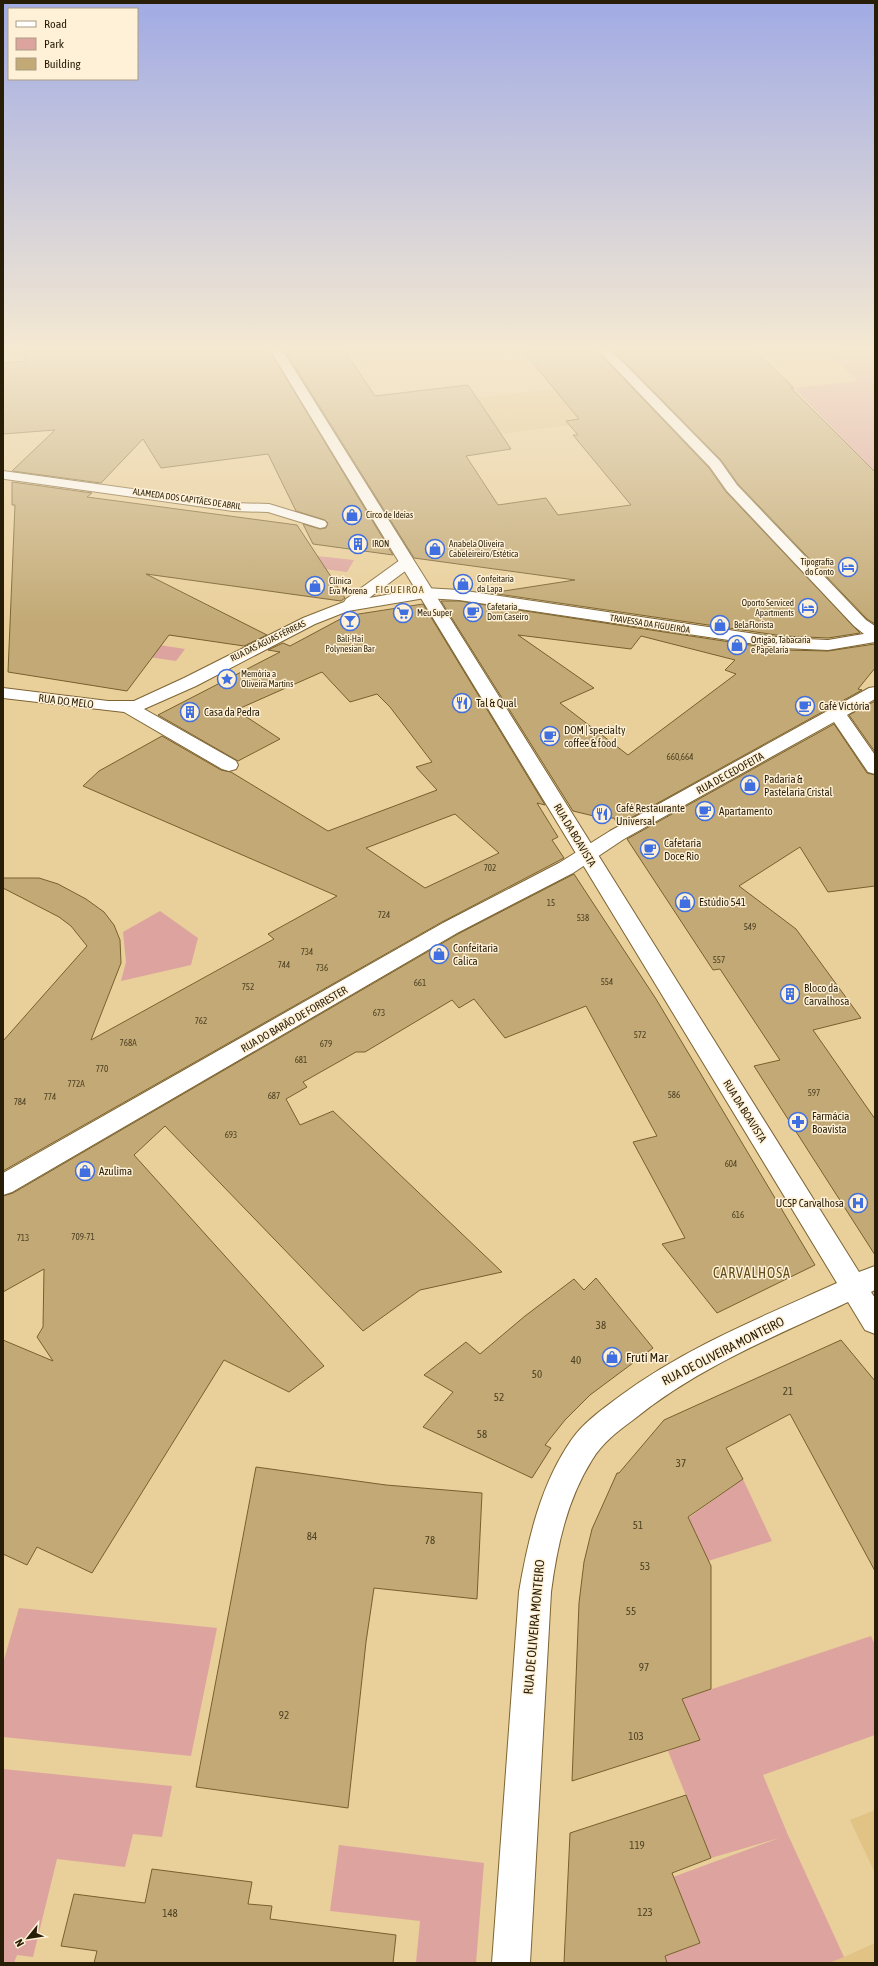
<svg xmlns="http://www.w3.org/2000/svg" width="878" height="1966" font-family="'Asap Condensed',sans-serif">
  <rect width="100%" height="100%" fill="#e9cf9a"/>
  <g fill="#e1c386">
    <polygon points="613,382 644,416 501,434 477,398"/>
    <polygon points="875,1810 875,1873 850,1820"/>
    <polygon points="875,1943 875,1963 829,1963 844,1957"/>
  </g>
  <g fill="#dda49f">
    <polygon points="834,348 875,348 875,473 794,388 858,381 830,354 840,353"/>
    <polygon points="308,555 354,560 347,572 301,566"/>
    <polygon points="51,628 185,649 176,661 40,641"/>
    <polygon points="160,911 198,938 191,965 121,981 126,962 123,932"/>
    <polygon points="743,1479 772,1541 708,1561 695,1532 679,1537 684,1521"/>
    <polygon points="19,1608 217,1628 191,1756 3,1737 3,1663"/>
    <polygon points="871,1636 875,1645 875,1735 763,1775 788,1835 844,1957 829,1963 667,1963 665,1956 700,1943 673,1877 779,1838 711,1858 668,1751 699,1740 682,1699"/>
    <polygon points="3,1769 172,1786 162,1837 133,1834 125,1867 57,1859 33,1957 17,1955 14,1963 3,1963"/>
    <polygon points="339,1845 484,1863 476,1963 416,1963 420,1921 330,1911"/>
  </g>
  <g fill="#c2a975" stroke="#78602e" fill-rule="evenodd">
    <polygon points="22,348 268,348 393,555 313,544 303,524 320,529 326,528 328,523 325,520 296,511 268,454 161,468 143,439 101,483 12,471 55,430 3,434 3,363 26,361"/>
    <polygon points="283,348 343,348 375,396 468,385 511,449 466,456 498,505 546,498 558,515 631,505 573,435 578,435 566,421 579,419 523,351 550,348 594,348 709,468 726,492 860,633 828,638 783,636 491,593 575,580 414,558"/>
    <polygon points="611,348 753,348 794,388 791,388 875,472 875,624 867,619 738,484 721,460"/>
    <polygon points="12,482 92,493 87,497 297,525 345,598 341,601 146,574 267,635 244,646 169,635 127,691 8,672 15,505 12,505"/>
    <path d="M441,601H459L783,650L828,651L875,644V668L858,689L862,690L618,825L614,818H602L573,811ZM518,635L631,649L641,636L735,660L725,670L736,674L628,755L560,703L594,688Z"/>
    <path d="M423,604L545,805L537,803L558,837L552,840L564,858L442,922L3,1171V1041L87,946L71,926L59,917L3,888V878H39L58,884L86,899L104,912L114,925L120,940L121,963L91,1040L274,939L268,934L337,896L83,786L99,771L162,736L221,770L231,772L328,831L437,790L416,767L432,762L390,707L377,694L350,702L322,672L236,710L280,739L238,761L158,715L280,652L268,650L283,643L290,646L346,616ZM455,814L499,853L425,888L366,848Z"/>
    <polygon points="875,701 875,752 849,715"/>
    <polygon points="834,724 867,773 875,775 875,886 828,892 800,847 739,886 796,929 861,1018 813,1030 875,1119 875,1255 754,1066 780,1060 720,969 713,970 627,839"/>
    <polygon points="574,874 656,999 815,1265 717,1313 662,1244 685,1238 633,1142 657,1136 586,1006 505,1038 474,999 459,1008 452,1000 365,1052 356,1052 303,1082 307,1087 286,1099 300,1125 333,1111 502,1272 420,1290 363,1331 165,1126 134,1155 324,1366 289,1392 224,1360 92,1573 37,1547 27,1565 3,1554 3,1340 53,1361 37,1337 43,1327 44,1269 3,1292 3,1196 13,1193 458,934"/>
    <polygon points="596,1278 653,1348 590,1395 565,1420 545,1445 551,1448 532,1478 423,1427 453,1392 424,1375 466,1342 480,1354 525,1316 574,1279 584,1290"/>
    <polygon points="841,1340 875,1381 875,1571 790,1414 726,1448 743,1479 688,1517 711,1566 711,1689 682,1699 700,1740 572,1781 579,1603 584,1562 592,1529 617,1473 619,1473 664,1420"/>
    <polygon points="256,1467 386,1485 482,1493 477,1599 374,1588 366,1642 348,1808 196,1787"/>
    <polygon points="686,1795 711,1858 672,1873 700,1943 665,1956 667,1963 564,1963 570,1833"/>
    <polygon points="152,1869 252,1882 248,1904 272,1906 270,1919 396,1935 393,1963 94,1963 97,1951 61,1946 74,1894 145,1903"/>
  </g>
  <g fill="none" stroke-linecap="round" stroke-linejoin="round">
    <g stroke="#7d6432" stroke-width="2">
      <g id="street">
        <polygon points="3,471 233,503 269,504 325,521 327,524 325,527 320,528 268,512 233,511 5,479 3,479"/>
        <polygon points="406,558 412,560 414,563 412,566 369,598 425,588 459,590 783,638 828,640 875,632 875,642 828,650 783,648 459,600 425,598 348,611 315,624 196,686 144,709 236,761 238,765 236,769 229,771 222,769 124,712 3,698 3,688 108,701 134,701 184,678 303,618 344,602 346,599 400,560"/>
        <polygon points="875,687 875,699 847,715 875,755 875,774 868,772 834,722 624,839 573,873 457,933 12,1192 3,1195 3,1173 443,923 559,863 610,831 869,688"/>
      </g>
    </g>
    <g stroke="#7d6432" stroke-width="2">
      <g id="secondary">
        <path d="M269,348H281L859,1272L875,1266V1290L871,1292L875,1298V1334L865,1330L848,1302C774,1337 698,1367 633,1420C618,1431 602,1443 592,1460C567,1500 557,1546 551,1592L530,1963H492L519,1592C528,1539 541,1483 572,1439C585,1421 603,1409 620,1396C686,1347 762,1317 837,1283Z"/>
        <polygon points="596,348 609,348 720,461 737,485 866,620 875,626 875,639 869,638 854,626 727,491 710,467"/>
      </g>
    </g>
    <use href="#street" fill="#fff" fill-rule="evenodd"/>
    <use href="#secondary" fill="#fff" fill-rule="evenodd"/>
  </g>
  <linearGradient id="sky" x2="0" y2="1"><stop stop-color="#a1abe4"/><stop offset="0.56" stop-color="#f5e9d2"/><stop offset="1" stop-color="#f5e9d2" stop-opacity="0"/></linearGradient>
  <rect width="878" height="623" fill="url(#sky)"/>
  <defs>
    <g id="shop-ring" transform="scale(1)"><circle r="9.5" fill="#fff1d7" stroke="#3f6fe0" stroke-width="1.5"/><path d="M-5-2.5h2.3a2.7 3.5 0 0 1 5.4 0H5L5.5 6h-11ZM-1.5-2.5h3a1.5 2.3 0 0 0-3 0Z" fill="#3f6fe0"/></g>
    <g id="building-ring" transform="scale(1)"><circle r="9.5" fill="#fff1d7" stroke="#3f6fe0" stroke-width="1.5"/><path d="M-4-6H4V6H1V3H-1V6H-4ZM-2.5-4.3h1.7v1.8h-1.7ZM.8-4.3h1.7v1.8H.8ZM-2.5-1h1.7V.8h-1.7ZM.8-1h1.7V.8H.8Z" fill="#3f6fe0"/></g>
    <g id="hotel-ring" transform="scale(1)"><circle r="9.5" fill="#fff1d7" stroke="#3f6fe0" stroke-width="1.5"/><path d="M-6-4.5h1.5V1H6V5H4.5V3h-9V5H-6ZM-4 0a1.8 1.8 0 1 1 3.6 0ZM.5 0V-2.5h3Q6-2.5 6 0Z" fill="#3f6fe0"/></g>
    <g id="cafe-ring" transform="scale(1)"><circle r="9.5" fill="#fff1d7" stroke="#3f6fe0" stroke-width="1.5"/><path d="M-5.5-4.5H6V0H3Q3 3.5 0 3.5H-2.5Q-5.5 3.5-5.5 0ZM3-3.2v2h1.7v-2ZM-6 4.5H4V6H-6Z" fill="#3f6fe0"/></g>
    <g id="supermarket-ring" transform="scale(1)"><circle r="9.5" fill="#fff1d7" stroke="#3f6fe0" stroke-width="1.5"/><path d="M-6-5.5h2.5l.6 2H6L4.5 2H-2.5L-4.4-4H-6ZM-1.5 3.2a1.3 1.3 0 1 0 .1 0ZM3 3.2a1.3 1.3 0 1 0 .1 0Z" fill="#3f6fe0"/></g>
    <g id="bar-ring" transform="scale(1)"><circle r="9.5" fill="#fff1d7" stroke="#3f6fe0" stroke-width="1.5"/><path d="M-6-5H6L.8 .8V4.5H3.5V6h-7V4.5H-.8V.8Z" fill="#3f6fe0"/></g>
    <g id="sight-ring" transform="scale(1)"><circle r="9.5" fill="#fff1d7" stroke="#3f6fe0" stroke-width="1.5"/><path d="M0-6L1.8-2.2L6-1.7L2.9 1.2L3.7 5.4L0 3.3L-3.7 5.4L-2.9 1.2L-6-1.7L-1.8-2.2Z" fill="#3f6fe0"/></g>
    <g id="restaurant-ring" transform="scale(1)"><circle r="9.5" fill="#fff1d7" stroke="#3f6fe0" stroke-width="1.5"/><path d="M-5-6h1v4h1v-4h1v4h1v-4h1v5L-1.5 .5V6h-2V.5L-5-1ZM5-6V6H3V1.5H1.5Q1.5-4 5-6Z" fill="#3f6fe0"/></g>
    <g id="pharmacy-ring" transform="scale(1)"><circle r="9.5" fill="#fff1d7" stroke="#3f6fe0" stroke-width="1.5"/><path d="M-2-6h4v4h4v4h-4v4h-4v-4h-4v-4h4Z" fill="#3f6fe0"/></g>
    <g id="hospital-ring" transform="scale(1)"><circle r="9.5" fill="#fff1d7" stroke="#3f6fe0" stroke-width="1.5"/><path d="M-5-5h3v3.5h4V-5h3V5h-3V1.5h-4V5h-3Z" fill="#3f6fe0"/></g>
  </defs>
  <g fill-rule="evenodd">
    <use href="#shop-ring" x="352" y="515"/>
    <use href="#building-ring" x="358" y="544"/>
    <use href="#shop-ring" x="435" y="549"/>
    <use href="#hotel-ring" x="848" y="567"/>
    <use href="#shop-ring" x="463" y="584"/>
    <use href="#shop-ring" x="315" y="586"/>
    <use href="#hotel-ring" x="808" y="608"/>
    <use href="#cafe-ring" x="473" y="612"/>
    <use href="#supermarket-ring" x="403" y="613"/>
    <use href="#bar-ring" x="350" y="621"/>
    <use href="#shop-ring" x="720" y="625"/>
    <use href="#shop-ring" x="737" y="645"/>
    <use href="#sight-ring" x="227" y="679"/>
    <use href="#restaurant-ring" x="462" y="703"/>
    <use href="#cafe-ring" x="805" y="706"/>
    <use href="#building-ring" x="190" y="712"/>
    <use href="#cafe-ring" x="550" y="736"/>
    <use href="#shop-ring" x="750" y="785"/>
    <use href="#cafe-ring" x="705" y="811"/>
    <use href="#restaurant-ring" x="602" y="814"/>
    <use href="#cafe-ring" x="650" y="849"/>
    <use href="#shop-ring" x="685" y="902"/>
    <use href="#shop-ring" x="439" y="954"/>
    <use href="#building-ring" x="790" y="994"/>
    <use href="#pharmacy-ring" x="798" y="1122"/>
    <use href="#shop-ring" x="85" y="1171"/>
    <use href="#hospital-ring" x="858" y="1203"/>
    <use href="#shop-ring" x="612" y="1357"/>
  </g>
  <g text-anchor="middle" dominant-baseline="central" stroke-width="3" stroke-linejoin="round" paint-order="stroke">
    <g font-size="9" fill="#281e08" stroke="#fff1d7">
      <text transform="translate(187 499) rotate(8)">ALAMEDA DOS CAPITÃES DE ABRIL</text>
      <text transform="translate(650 624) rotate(9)">TRAVESSA DA FIGUEIRÔA</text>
      <text transform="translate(268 641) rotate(-26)">RUA DAS ÁGUAS FÉRREAS</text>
    </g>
    <g font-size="9" fill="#281e08" stroke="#fff1d7" text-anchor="start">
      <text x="366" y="515">Circo de Ideias</text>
      <text x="372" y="544">IRON</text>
      <text x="449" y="544">Anabela Oliveira<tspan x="449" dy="10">Cabeleireiro/Estética</tspan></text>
      <text x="834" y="562" text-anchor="end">Tipografia<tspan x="834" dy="10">do Conto</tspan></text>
      <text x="477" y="579">Confeitaria<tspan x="477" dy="10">da Lapa</tspan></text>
      <text x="329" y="581">Clínica<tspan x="329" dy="10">Eva Morena</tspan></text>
      <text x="794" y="603" text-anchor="end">Oporto Serviced<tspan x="794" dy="10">Apartments</tspan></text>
      <text x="487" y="607">Cafetaria<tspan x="487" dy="10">Dom Caseiro</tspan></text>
      <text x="417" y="613">Meu Super</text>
      <text x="734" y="625">BelaFlorista</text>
      <text x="350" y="639" text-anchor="middle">Bali-Hai<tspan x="350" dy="10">Polynesian Bar</tspan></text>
      <text x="751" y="640">Ortigão, Tabacaria<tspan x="751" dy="10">e Papelaria</tspan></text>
      <text x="241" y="674">Memória a<tspan x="241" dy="10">Oliveira Martins</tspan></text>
    </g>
    <g font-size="9" fill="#4e4123">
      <text x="680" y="757">660,664</text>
      <text x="490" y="868">702</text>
      <text x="551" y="903">15</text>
      <text x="384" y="915">724</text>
      <text x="583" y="918">538</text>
      <text x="750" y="927">549</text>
      <text x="307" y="952">734</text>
      <text x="719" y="960">557</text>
      <text x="284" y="965">744</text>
      <text x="322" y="968">736</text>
      <text x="607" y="982">554</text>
      <text x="420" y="983">661</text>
      <text x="248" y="987">752</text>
      <text x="379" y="1013">673</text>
      <text x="201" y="1021">762</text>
      <text x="640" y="1035">572</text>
      <text x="128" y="1043">768A</text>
      <text x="326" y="1044">679</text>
      <text x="301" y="1060">681</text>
      <text x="102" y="1069">770</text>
      <text x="76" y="1084">772A</text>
      <text x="814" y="1093">597</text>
      <text x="674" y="1095">586</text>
      <text x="274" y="1096">687</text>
      <text x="50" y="1097">774</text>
      <text x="20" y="1102">784</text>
      <text x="231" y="1135">693</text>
      <text x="731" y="1164">604</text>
      <text x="738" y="1215">616</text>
      <text x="83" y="1237">709-71</text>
      <text x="23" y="1238">713</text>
    </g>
    <g font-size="10" letter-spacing="1" fill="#624b16" stroke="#fff1d7">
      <text x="400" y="589">FIGUEIROA</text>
    </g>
    <g font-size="11" fill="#281e08" stroke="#fff1d7">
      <text transform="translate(66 701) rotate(7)">RUA DO MELO</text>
      <text transform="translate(730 773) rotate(-29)">RUA DE CEDOFEITA</text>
      <text transform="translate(575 835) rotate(59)">RUA DA BOAVISTA</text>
      <text transform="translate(294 1019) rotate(-30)">RUA DO BARÃO DE FORRESTER</text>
      <text transform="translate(745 1111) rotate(58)">RUA DA BOAVISTA</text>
    </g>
    <g font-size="11" fill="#281e08" stroke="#fff1d7" text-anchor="start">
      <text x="476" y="703">Tal &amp; Qual</text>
      <text x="819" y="706">Café Victória</text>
      <text x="204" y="712">Casa da Pedra</text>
      <text x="564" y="730">DOM | specialty<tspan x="564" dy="13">coffee &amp; food</tspan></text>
      <text x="764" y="779">Padaria &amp;<tspan x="764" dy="13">Pastelaria Cristal</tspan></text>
      <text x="616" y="808">Café Restaurante<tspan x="616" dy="13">Universal</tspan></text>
      <text x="719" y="811">Apartamento</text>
      <text x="664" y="843">Cafetaria<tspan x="664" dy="13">Doce Rio</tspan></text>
      <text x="699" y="902">Estúdio 541</text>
      <text x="453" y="948">Confeitaria<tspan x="453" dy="13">Calica</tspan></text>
      <text x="804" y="988">Bloco da<tspan x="804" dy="13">Carvalhosa</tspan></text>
      <text x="812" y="1116">Farmácia<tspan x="812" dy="13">Boavista</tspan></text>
      <text x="99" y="1171">Azulima</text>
      <text x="844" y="1203" text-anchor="end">UCSP Carvalhosa</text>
    </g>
    <g font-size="11" fill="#4e4123">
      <text x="601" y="1325">38</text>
      <text x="576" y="1360">40</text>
      <text x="537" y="1374">50</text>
      <text x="788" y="1391">21</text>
      <text x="499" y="1397">52</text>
      <text x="482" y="1434">58</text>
      <text x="681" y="1463">37</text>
      <text x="638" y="1525">51</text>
      <text x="312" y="1536">84</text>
      <text x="430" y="1540">78</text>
      <text x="645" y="1566">53</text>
      <text x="631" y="1611">55</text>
      <text x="644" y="1667">97</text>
      <text x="284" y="1715">92</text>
      <text x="636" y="1736">103</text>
      <text x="637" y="1845">119</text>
      <text x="645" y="1912">123</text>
      <text x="170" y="1913">148</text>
    </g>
    <g font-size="13" fill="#281e08" stroke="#fff1d7">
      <text transform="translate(723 1351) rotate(-27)">RUA DE OLIVEIRA MONTEIRO</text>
      <text transform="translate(534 1627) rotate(-85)">RUA DE OLIVEIRA MONTEIRO</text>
    </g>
    <g font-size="13" fill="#281e08" stroke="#fff1d7" text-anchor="start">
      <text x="626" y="1357">Fruti Mar</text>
    </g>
    <g font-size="14" letter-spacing="1" fill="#624b16" stroke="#fff1d7">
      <text x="752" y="1273">CARVALHOSA</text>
    </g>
  </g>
  <rect width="878" height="1966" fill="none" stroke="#281e08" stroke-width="8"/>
  <rect x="8" y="8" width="130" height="72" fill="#fff1d7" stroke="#a99d84"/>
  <rect x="16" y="21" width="20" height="6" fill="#ffffff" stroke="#a99d84"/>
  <text x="44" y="28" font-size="12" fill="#281e08">Road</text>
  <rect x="16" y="38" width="20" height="12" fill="#dda49f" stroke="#a99d84"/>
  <text x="44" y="48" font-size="12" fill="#281e08">Park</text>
  <rect x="16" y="58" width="20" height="12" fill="#c2a975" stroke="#a99d84"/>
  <text x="44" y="68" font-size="12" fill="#281e08">Building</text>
  <g transform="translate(28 1938) rotate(240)" stroke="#fff1d7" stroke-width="3" paint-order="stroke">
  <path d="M0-3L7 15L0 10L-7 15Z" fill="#281e08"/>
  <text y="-6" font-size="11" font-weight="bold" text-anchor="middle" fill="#281e08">N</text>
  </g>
</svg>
